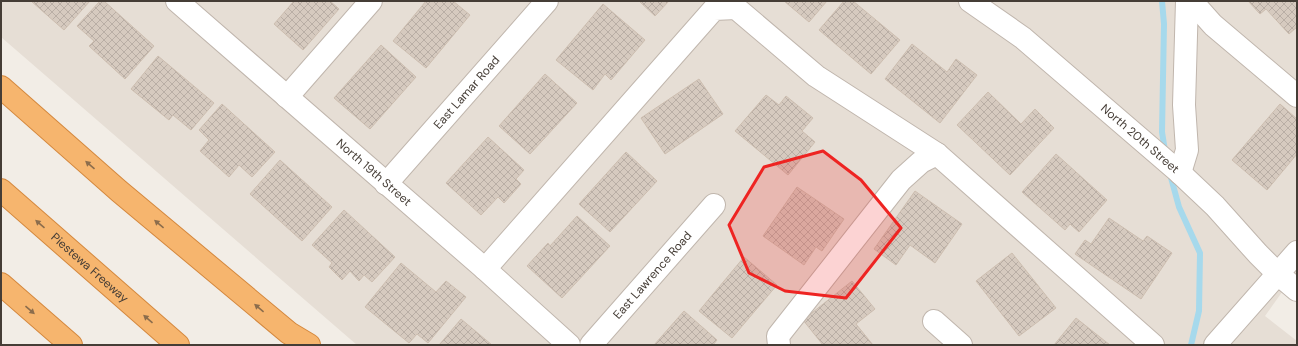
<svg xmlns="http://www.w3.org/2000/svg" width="1298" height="346" font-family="'DM Sans',sans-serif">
  <defs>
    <pattern id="building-cross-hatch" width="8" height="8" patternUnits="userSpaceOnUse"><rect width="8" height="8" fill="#d6cabf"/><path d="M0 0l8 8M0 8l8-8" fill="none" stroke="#b9aea5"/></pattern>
  </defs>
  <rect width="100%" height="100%" fill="#f2ede6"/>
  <polygon fill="#e6ded5" points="1,1 1297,1 1297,271 1265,316 1297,341 1297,345 357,345 1,37"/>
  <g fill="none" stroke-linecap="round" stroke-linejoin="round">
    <g stroke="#a6d9ec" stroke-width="6">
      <polyline points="1162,1 1164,24 1162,132 1165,151"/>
      <polyline points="1170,174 1179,207 1200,253 1199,311 1191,345"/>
    </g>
  </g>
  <g fill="url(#building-cross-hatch)" stroke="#cdbeb0">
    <polygon points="31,1 90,1 64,30"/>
    <polygon points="100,1 104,1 154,46 125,79 89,46 94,41 77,26"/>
    <polygon points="294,1 330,1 339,9 303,50 274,24"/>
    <polygon points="426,1 453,1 470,15 426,68 393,41"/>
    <polygon points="639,1 669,1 655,16"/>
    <polygon points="784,1 827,1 809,22"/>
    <polygon points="844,1 853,1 900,40 871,74 819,30"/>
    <polygon points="1248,1 1297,1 1297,27 1289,34 1266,9 1260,14"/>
    <polygon points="603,4 645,40 611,80 605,74 593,90 556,60"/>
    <polygon points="912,44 947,72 956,59 977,75 940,123 885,79"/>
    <polygon points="381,45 416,77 370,129 334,98"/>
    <polygon points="158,56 214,103 191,130 173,115 169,120 131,89"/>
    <polygon points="545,74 577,103 530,154 499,126"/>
    <polygon points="699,79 723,114 665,154 641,118"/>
    <polygon points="988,92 1021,124 1035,109 1054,128 1010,175 957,125"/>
    <polygon points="766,95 779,105 786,96 813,118 802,131 815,142 788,175 735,131"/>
    <polygon points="222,104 275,152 252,177 239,165 229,177 200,151 209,140 199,130"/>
    <polygon points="1280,104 1297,119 1297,154 1267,190 1232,160"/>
    <polygon points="488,137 524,170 516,179 521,184 504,203 498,197 481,215 446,183"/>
    <polygon points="626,152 657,181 610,232 579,204"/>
    <polygon points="1056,154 1107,200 1079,232 1070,224 1065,230 1022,192"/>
    <polygon points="280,160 332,207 302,241 250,194"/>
    <polygon points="797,187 844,219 822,251 816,247 804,265 763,236"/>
    <polygon points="915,191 962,224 935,263 910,245 896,265 874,249"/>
    <polygon points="344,210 395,257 372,282 364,275 359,281 350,271 342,280 329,267 332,263 312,245"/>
    <polygon points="577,216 610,246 562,298 527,266 548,243 550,246"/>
    <polygon points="1109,218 1143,241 1147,236 1172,253 1141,299 1075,254 1085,240 1091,244"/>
    <polygon points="1012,253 1056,308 1019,336 976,281"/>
    <polygon points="744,257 777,285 732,338 699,311"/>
    <polygon points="401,263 436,292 446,281 466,297 428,343 417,334 409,343 365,307"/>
    <polygon points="852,281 875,309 856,324 873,345 823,345 803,320"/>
    <polygon points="684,311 717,340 713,345 654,345"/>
    <polygon points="1076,318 1110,345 1054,345"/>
    <polygon points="461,319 492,345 439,345"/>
  </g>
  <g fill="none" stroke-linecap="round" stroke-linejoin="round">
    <g stroke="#c0b6ad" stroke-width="24">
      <g id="minor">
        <path id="s1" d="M177,1L485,269L569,345"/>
        <path id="s2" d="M970,1L1023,38L1180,173L1215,206L1258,254L1278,274L1297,290"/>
        <polyline points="1193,1 1196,6 1213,25 1297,96"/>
        <polyline points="287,97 371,1"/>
        <polyline points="1180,173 1187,150 1184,105 1187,1"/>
        <path id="s3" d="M386,184L547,1"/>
        <polyline points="485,269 714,9 736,8 816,76 937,154 1153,345"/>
        <polyline points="934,321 961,345"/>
        <path id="s4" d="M591,345L714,205"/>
        <polyline points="779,345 778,336 901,180 921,162 937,154"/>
        <polyline points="1215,345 1297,252"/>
      </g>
    </g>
    <g stroke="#d4883e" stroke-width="24">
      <g id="highway">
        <polyline points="1,87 119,191 289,333 309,345"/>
        <path id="s5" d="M1,190L178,345"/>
        <polyline points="1,284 71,345"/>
      </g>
    </g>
    <use href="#minor" stroke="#fff" stroke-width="22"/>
    <use href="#highway" stroke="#f6b56e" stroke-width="22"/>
  </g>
  <defs><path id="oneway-solid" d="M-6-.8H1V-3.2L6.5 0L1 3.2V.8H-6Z"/></defs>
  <g fill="#8c6d4c">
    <use href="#oneway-solid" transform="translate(90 165) rotate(-139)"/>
    <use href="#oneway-solid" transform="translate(40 224) rotate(-139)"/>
    <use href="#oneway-solid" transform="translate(159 224) rotate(-140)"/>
    <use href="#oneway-solid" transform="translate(259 308) rotate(-140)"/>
    <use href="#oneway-solid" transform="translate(30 310) rotate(41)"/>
    <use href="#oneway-solid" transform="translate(148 319) rotate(-139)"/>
  </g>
  <path fill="#ee2422" fill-opacity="0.2" stroke="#ee2422" stroke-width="3" stroke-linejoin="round" d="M823,151L861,180L901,228L846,298L785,291L749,273L729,225L764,167Z"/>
  <g text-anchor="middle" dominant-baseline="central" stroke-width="3.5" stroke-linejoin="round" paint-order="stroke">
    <g font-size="12" fill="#453d36" stroke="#fff">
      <text stroke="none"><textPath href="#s3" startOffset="122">East Lamar Road</textPath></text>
      <text stroke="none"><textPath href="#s2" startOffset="219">North 20th Street</textPath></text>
      <text stroke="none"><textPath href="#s1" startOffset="261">North 19th Street</textPath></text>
      <text stroke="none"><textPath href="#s5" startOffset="118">Piestewa Freeway</textPath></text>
      <text stroke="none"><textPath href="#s4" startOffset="93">East Lawrence Road</textPath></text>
    </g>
  </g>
  <rect width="1298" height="346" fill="none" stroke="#453d36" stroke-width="4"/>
</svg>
